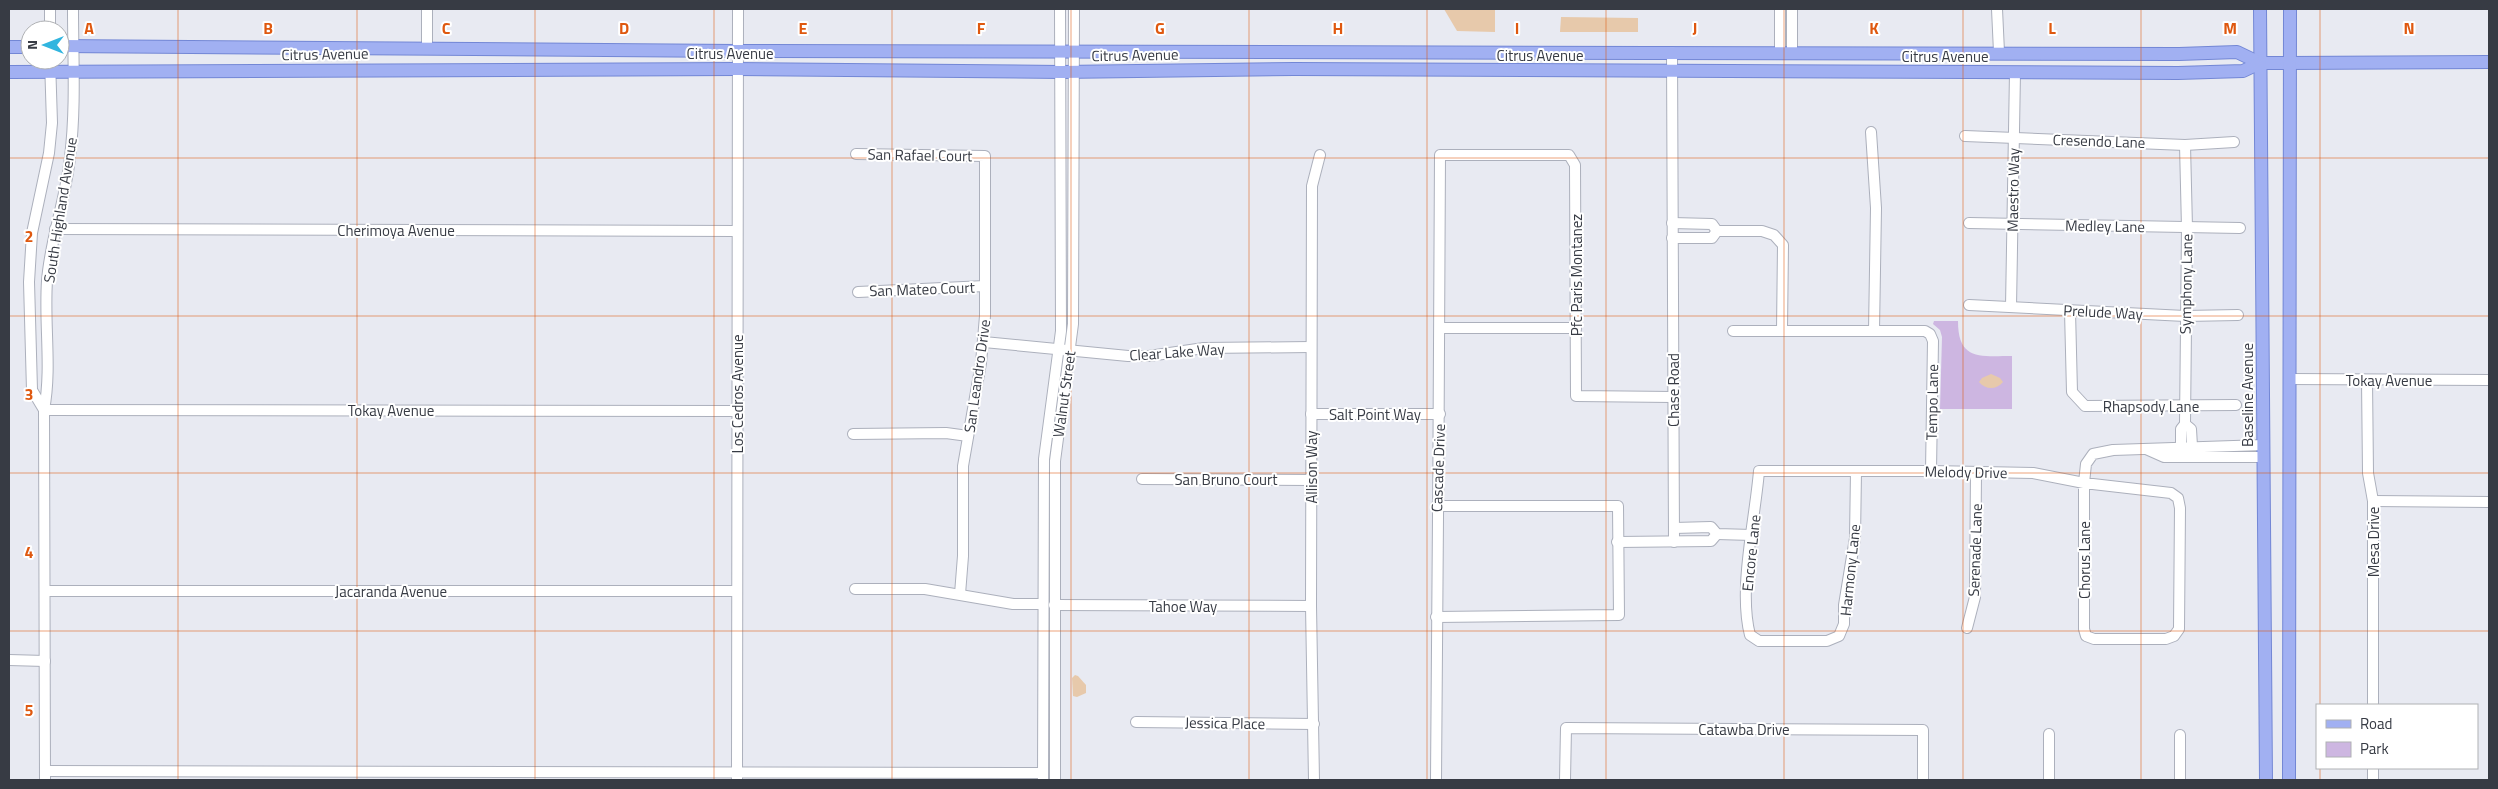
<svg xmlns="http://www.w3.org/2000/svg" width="2498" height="789" font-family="'Titillium Web',sans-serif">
  <rect width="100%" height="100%" fill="#e8eaf2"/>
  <path fill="#cdb6e1" d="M1934,321H1958C1958,361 1980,356 2012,356V409H1940L1942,337L1940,330L1933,324Z"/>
  <g fill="#e7c9ab">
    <polygon points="1444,9 1495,9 1495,32 1457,31"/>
    <polygon points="1561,17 1638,18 1638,32 1560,32"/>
    <path d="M1991,374L2000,378L2003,382C1996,390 1986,390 1979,382L1982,378Z"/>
    <polygon points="1075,675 1078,676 1086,685 1086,693 1077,697 1073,696 1072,678"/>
  </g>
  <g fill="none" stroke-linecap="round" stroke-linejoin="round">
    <g stroke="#acb0bc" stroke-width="12">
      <g id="minor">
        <polyline points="1780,9 1780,52"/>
        <polyline points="1792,9 1792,52"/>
        <polyline points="1997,9 1999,52"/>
        <polyline points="50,30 50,9"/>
        <polyline points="427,49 427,9"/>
        <polyline points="1672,52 1674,542"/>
        <polyline points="1871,132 1876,208 1874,331"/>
        <polyline points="1965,136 2185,145 2234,142"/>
        <polyline points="2185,145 2187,228 2185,424 2181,429 2181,446 2186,457"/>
        <polyline points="856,154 985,156 985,316 981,363 963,466 963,556 960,594"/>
        <polyline points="1672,223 1712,224 1717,231"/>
        <polyline points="1969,223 2240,228"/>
        <polyline points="55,229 737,231"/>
        <polyline points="1717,231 1762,231 1774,235 1783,245 1782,330"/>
        <polyline points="1672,238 1712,238 1717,231"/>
        <polyline points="858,292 985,286"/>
        <polyline points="1969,305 2185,316 2238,315"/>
        <polyline points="2011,307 2015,72"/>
        <polyline points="2070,311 2072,392 2085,406 2236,405"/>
        <polyline points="1440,328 1576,328"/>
        <polyline points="1733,331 1925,331 1930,334 1933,341 1931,471"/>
        <polyline points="984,342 1128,356 1149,356 1204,348 1311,347"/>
        <polyline points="2289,379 2489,380"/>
        <polyline points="2367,380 2368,473 2373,501 2373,705"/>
        <polyline points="44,410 737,411"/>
        <polyline points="44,410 32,390 29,282 32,233 49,153 52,123 50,60"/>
        <polyline points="1311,414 1440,414"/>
        <polyline points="2185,424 2191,429 2192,446 2189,451"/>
        <polyline points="853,434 946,433 968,436"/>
        <polyline points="2146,449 2164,457 2264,457"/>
        <path d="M1856,471L1855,538L1844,605V624L1839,636L1827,641H1759L1750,635C1738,589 1755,520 1759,471H1931L2033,473L2084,483L2171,493L2178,498L2180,508L2179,629L2174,636L2166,639H2094L2086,636L2084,629V483L2086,464L2093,454L2113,450L2264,445"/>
        <polyline points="1142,479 1311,480"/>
        <polyline points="2373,501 2489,502"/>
        <polyline points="1436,506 1618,506 1619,615 1436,617"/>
        <polyline points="1674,528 1711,527 1717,534 1752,535"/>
        <polyline points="1617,542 1711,541 1717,534"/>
        <polyline points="855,589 925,589 1013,604 1043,604"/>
        <polyline points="45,591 737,591"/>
        <polyline points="1054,605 1311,606"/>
        <polyline points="1967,628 1975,597 1976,472"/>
        <polyline points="9,660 45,661"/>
        <polyline points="1136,722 1314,724"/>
        <polyline points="2049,734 2049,780"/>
        <polyline points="2180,735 2180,780"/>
        <polyline points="45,771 1043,773"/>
        <path d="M45,780L44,410C52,368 44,324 47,281C50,239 66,199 70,157C76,108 73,58 73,9"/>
        <polyline points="737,780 738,9"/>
        <polyline points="1043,780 1044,459 1061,331 1060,9"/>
        <polyline points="1055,780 1055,461 1073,324 1074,9"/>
        <polyline points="1314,780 1311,606 1312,186 1320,155"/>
        <path d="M1436,780C1437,572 1440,363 1440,155H1569L1575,165L1576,396L1673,397"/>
        <polyline points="1565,780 1566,728 1923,730 1923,780"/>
        <polyline points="2373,780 2373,768"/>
      </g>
    </g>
    <g stroke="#7387d5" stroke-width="14">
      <g id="major">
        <polyline points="2260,9 2266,780"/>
        <polyline points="60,46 737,51 2179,54 2237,52 2260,63 2489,62"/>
        <polyline points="9,47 30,47"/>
        <polyline points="9,72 737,69 1061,72 1294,69 2178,73 2243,71 2260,63"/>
        <polyline points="2289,780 2290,9"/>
      </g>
    </g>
    <use href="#minor" stroke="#fff" stroke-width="10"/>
    <use href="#major" stroke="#a1b0f2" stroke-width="12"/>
  </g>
  <path fill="none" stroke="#df580f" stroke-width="1" stroke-opacity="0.55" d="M178,9V780M357,9V780M535,9V780M714,9V780M892,9V780M1071,9V780M1249,9V780M1427,9V780M1606,9V780M1784,9V780M1963,9V780M2141,9V780M2320,9V705M9,158H2489M9,316H2489M9,473H2489M9,631H2489M2320,768V780"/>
  <g text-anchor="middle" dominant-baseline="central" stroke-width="4" stroke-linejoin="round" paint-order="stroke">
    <g font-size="15" fill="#373b44" stroke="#fff">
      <text x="730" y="53">Citrus Avenue</text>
      <text transform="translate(325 54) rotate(-1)">Citrus Avenue</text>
      <text transform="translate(1135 55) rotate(-1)">Citrus Avenue</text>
      <text x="1540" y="55">Citrus Avenue</text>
      <text x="1945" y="56">Citrus Avenue</text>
      <text transform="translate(2099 141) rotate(2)">Cresendo Lane</text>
      <text transform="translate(920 155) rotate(1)">San Rafael Court</text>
      <text transform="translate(2013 190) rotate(-89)">Maestro Way</text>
      <text transform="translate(60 210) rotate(-81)">South Highland Avenue</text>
      <text transform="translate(2105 226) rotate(1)">Medley Lane</text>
      <text x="396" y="230">Cherimoya Avenue</text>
      <text transform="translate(1576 275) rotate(-90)">Pfc Paris Montanez</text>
      <text transform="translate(2186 284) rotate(-89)">Symphony Lane</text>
      <text transform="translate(922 289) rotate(-2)">San Mateo Court</text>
      <text transform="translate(2103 312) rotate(3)">Prelude Way</text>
      <text transform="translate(1177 352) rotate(-4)">Clear Lake Way</text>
      <text transform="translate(977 376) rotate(-82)">San Leandro Drive</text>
      <text x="2389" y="380">Tokay Avenue</text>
      <text transform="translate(1673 390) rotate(-90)">Chase Road</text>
      <text transform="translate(737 394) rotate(-90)">Los Cedros Avenue</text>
      <text transform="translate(1064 394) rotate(-82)">Walnut Street</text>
      <text transform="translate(2247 395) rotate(-90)">Baseline Avenue</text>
      <text transform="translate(1932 402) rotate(-89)">Tempo Lane</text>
      <text x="2151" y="406">Rhapsody Lane</text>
      <text x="391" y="410">Tokay Avenue</text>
      <text x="1375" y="414">Salt Point Way</text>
      <text transform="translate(1311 467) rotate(-90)">Allison Way</text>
      <text transform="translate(1438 468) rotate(-88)">Cascade Drive</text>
      <text transform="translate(1966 472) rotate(1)">Melody Drive</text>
      <text x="1226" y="479">San Bruno Court</text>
      <text transform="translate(2373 542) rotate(-90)">Mesa Drive</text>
      <text transform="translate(1975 550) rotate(-88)">Serenade Lane</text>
      <text transform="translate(1751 553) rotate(-84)">Encore Lane</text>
      <text transform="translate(2084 560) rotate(-90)">Chorus Lane</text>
      <text transform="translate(1850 570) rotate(-84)">Harmony Lane</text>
      <text x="391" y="591">Jacaranda Avenue</text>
      <text x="1183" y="606">Tahoe Way</text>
      <text transform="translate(1225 723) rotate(1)">Jessica Place</text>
      <text x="1744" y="729">Catawba Drive</text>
    </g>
  </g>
  <g font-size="16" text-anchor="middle" font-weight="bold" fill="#df580f" stroke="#fff" stroke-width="4" stroke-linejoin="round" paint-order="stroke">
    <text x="89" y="34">A</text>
    <text x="268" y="34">B</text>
    <text x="446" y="34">C</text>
    <text x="624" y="34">D</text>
    <text x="803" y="34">E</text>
    <text x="981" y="34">F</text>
    <text x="1160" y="34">G</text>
    <text x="1338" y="34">H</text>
    <text x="1517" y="34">I</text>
    <text x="1695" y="34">J</text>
    <text x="1874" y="34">K</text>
    <text x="2052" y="34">L</text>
    <text x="2230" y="34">M</text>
    <text x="2409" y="34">N</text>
    <text x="29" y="242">2</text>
    <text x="29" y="400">3</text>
    <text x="29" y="558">4</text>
    <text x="29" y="716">5</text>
  </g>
  <rect width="2498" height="789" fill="none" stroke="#373b44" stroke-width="20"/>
  <rect x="2316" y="704" width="162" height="65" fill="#ffffff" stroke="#afb1b4"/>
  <rect x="2326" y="720" width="25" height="8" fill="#a1b0f2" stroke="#afb1b4"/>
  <text x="2360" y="729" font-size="15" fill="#373b44">Road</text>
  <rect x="2326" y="742" width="25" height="15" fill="#cdb6e1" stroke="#afb1b4"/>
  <text x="2360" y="754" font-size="15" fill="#373b44">Park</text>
  <g transform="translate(45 45) rotate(270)"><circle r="24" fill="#ffffff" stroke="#afb1b4"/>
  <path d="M0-4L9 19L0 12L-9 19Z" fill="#31b5df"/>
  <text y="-8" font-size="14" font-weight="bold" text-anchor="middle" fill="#373b44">N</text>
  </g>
</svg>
